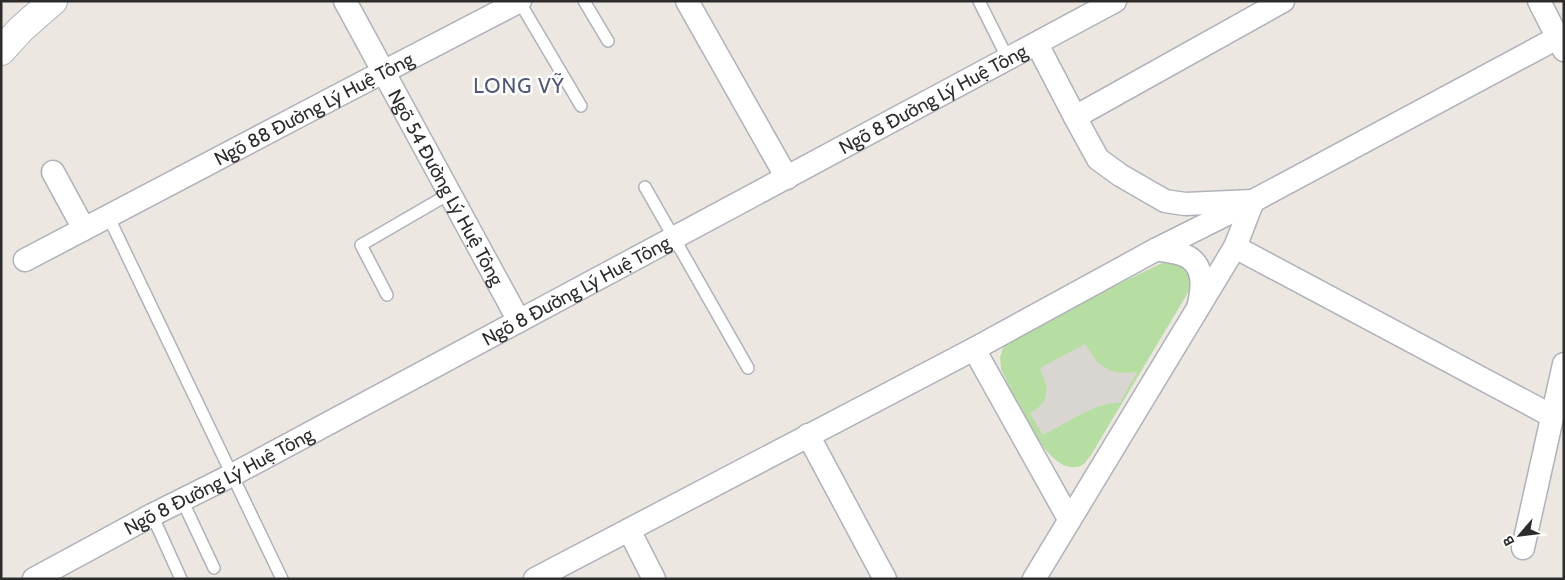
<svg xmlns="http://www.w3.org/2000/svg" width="1565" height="580" font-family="Cabin,sans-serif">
  <rect width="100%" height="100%" fill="#ece7e0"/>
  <path fill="#b6dea2" d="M1176,259L1194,278L1189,291L1091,455C1089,457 1086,462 1084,464C1049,486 1012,391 1001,369L1000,357L1003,348L1010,340L1035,325L1166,261Z"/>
  <polygon fill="#d9d6d2" points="1085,344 1098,363 1111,371 1123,373 1137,372 1120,403 1111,403 1100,406 1083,413 1043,435 1030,413 1039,407 1045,399 1047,387 1040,368"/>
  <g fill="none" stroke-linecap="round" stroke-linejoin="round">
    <g stroke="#b0b2bb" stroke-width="14">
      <g id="service">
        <polyline points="519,1 581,106"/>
        <polyline points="584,1 608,41"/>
        <polyline points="979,1 1008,59"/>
        <polyline points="645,187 748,368"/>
        <polyline points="108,216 282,579"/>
        <polyline points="387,295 361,245 449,194"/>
        <polyline points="182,500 214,568"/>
        <polyline points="152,515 181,579"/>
      </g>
    </g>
    <g stroke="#b0b2bb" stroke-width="25">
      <g id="minor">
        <path id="s1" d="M345,1L519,321"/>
        <polyline points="687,1 787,178"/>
        <polyline points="1539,1 1564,50"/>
        <polyline points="1037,44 1075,117 1098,159 1120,175 1165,201 1185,204 1253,201 1235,247 1552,416"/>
        <polyline points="1075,117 1283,1"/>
        <polyline points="53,172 84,229"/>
        <path d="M1157,249C1165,251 1176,252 1184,255C1205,264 1203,286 1199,304"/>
        <path id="s2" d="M25,260L337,96L520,1"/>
        <polyline points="974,349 1069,519"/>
        <polyline points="808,435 885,579"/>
        <polyline points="629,530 654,579"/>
        <polyline points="1523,548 1564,364"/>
        <path id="s3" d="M34,579L152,515L232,475L1115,1"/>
        <polyline points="535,579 974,349 1157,249 1253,201 1557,38"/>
        <polyline points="1034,579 1235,247"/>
      </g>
    </g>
    <g stroke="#b0b2bb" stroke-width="30">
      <polyline id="secondary" points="1,51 21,29 53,1"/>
    </g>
    <use href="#service" stroke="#fff" stroke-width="11"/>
    <use href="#minor" stroke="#fff" stroke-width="22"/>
    <use href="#secondary" stroke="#fff" stroke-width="28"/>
  </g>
  <g text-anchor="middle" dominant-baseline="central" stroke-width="5" stroke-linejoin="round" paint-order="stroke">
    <g font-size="19" fill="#2c2c2c" stroke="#fff">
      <text stroke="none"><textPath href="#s3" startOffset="1019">Ngõ 8 Đường Lý Huệ Tông</textPath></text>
      <text stroke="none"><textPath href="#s2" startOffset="326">Ngõ 88 Đường Lý Huệ Tông</textPath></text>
      <text stroke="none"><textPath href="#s1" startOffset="212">Ngõ 54 Đường Lý Huệ Tông</textPath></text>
      <text stroke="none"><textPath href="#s3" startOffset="614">Ngõ 8 Đường Lý Huệ Tông</textPath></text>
      <text stroke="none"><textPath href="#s3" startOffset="209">Ngõ 8 Đường Lý Huệ Tông</textPath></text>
    </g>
    <g font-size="21" letter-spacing="1" fill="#505879" stroke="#fff">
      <text x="519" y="85">LONG VỸ</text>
    </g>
  </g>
  <rect width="1565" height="580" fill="none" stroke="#2c2c2c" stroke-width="5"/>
  <g transform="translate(1520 535) rotate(242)" stroke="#ffffff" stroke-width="4" paint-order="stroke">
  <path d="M0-4L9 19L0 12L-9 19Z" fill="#2c2c2c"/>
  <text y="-8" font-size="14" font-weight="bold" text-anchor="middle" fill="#2c2c2c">B</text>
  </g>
</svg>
